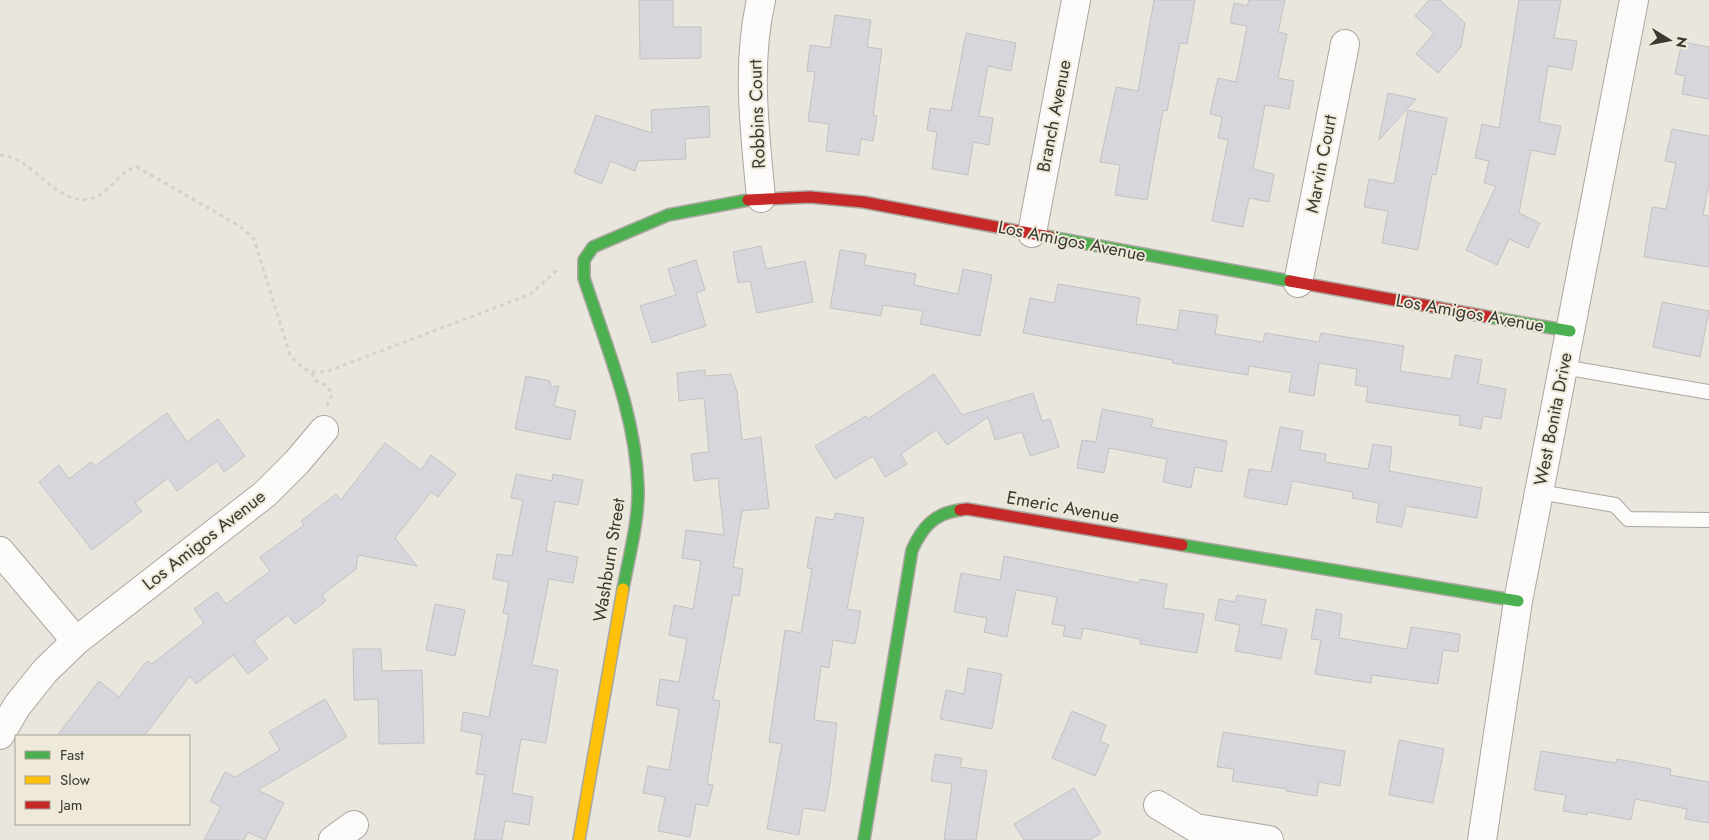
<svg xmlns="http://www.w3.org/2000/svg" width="1709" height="840" font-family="Jost,sans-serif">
  <rect width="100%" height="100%" fill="#e9e6dd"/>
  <g fill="#d6d6dc" stroke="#c4c2c1">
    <polygon points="639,0 673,0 673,27 701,27 701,58 640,59"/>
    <polygon points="1154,0 1195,0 1187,44 1180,43 1167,111 1163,110 1147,200 1115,195 1120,165 1100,162 1116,87 1138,91"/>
    <polygon points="1249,0 1285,0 1278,32 1287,34 1278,78 1294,81 1289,109 1265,105 1253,169 1274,174 1269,202 1249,198 1243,227 1212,221 1228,140 1218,138 1222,117 1210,114 1218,78 1236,82 1247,26 1230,23 1234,3 1247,6"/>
    <polygon points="1429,0 1440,0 1465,23 1461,47 1438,73 1416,54 1434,33 1415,16"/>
    <polygon points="1519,0 1561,0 1554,38 1577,41 1572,70 1548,66 1539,122 1561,126 1555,155 1531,150 1519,213 1540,223 1528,248 1509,239 1497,265 1466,250 1496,186 1484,183 1489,161 1475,158 1482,124 1499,128"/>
    <polygon points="835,15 871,20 867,47 882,49 873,115 877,116 873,141 861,139 859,155 826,151 829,124 808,121 815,72 807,71 810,45 830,48"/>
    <polygon points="966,33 1016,43 1011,71 988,66 979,116 993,118 989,145 973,142 968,175 932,169 937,132 927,130 930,108 951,111"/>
    <polygon points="1682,42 1709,47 1709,99 1682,94 1685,76 1675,74"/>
    <polygon points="1388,93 1416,99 1379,140"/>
    <polygon points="709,106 710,137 685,139 686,159 638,161 635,171 610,161 602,184 574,173 596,115 652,133 651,110"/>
    <polygon points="1408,110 1447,118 1436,175 1432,174 1418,250 1382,243 1388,211 1364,207 1369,179 1394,184"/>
    <polygon points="1672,129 1709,136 1709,183 1703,215 1709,216 1709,267 1644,257 1652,207 1666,209 1676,163 1665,161"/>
    <polygon points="761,246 766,269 805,261 813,302 757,313 750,281 738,283 733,252"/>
    <polygon points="840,250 866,254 864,265 916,274 914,285 958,294 963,269 992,275 980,336 920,324 923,311 883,305 881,316 830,308"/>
    <polygon points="696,260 705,290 696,293 706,326 652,343 640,306 676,295 668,269"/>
    <polygon points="1058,284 1140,298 1136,324 1177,330 1180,310 1218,315 1215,334 1263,342 1265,333 1319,342 1321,333 1404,346 1400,371 1451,379 1455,355 1482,360 1478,384 1506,389 1501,419 1483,416 1481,429 1459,425 1460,416 1366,402 1368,387 1355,385 1357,369 1319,363 1314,396 1289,392 1292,373 1249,366 1248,375 1172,363 1173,360 1023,333 1030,298 1054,303"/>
    <polygon points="1662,302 1709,311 1700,357 1653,347"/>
    <polygon points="705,370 705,376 731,374 737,392 742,440 761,437 769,508 742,511 733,567 743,569 739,596 733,595 713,700 720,701 707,784 713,785 708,806 696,804 690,837 658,831 665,797 643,793 648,766 669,770 679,709 656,705 660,679 679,682 687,639 669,635 674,605 693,609 701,561 682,558 686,530 724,535 718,478 694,481 691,454 709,452 704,398 679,401 677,373"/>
    <polygon points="934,374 962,415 1033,393 1042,421 1050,419 1059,447 1030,456 1022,432 995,440 988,417 947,445 936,430 901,454 907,464 885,477 873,456 835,479 815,446 866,416 868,419"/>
    <polygon points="526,376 550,381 551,387 559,386 554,406 576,411 570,440 515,429"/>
    <polygon points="1102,409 1153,419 1151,427 1227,441 1222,472 1195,467 1191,488 1163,482 1167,459 1109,448 1104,473 1077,468 1082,440 1096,442"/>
    <polygon points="167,413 187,442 218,419 245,456 224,472 217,461 177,491 168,478 135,503 142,511 92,550 39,482 59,465 69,479 91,462 95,466"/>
    <polygon points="1280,427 1303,431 1300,450 1326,454 1325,462 1368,469 1373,444 1392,447 1389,471 1482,488 1477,518 1406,506 1402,527 1376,522 1379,503 1352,498 1353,492 1292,481 1287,505 1244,497 1249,469 1271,472"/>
    <polygon points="385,443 421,470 431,455 456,474 438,497 431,492 395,538 417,566 358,555 356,569 322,595 326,601 295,624 288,615 254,641 268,659 248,674 233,655 196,684 190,676 144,736 57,736 99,681 119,697 147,661 152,664 204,623 194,609 217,592 226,604 270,571 260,557 304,525 301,521 336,494 341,500"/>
    <polygon points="516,474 552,481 553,474 583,480 578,505 555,501 546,551 578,557 573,583 549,579 532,665 558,670 546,743 521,739 512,793 533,797 529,825 505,821 502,840 474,840 485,775 476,774 482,735 461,731 463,712 489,717 509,614 503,613 509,582 493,579 497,554 512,556 523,500 511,498"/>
    <polygon points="835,513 864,518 847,609 861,611 855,644 833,640 829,668 821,666 814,720 837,723 830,783 825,811 803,808 799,835 767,829 782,744 769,742 785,630 801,633 812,569 807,568 816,517 834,520"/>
    <polygon points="1004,556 1139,583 1140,579 1167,584 1163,608 1204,614 1197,653 1140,644 1140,639 1083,628 1081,639 1063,636 1065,626 1052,624 1057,597 1016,590 1007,637 984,632 987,618 954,612 961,573 1000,580"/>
    <polygon points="1237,595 1266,600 1261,624 1287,629 1281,659 1235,651 1240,625 1215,620 1219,599 1235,602"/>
    <polygon points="435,604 465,610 455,656 426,650"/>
    <polygon points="1316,609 1342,614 1339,638 1407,649 1411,627 1460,634 1458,652 1443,650 1438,684 1372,675 1371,683 1315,674 1321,640 1311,639"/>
    <polygon points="353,649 381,649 382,671 422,670 424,743 379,744 378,699 354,700"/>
    <polygon points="968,668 1002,674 992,729 940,719 946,690 964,694"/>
    <polygon points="325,699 347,737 258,790 284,803 265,840 248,832 244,840 204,840 221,807 210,801 225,772 235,777 280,750 269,732"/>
    <polygon points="1072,711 1106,725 1100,741 1109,745 1095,776 1052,758"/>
    <polygon points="1223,732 1345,751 1340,786 1319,782 1317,796 1286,791 1287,789 1232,781 1234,769 1217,767"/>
    <polygon points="1399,740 1444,749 1433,803 1389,795"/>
    <polygon points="1541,751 1616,763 1617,759 1671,769 1670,775 1709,782 1709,823 1685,819 1687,809 1635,799 1631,820 1588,812 1587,815 1563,811 1566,795 1534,790"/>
    <polygon points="935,754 962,758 960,767 987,771 976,840 944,840 952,784 931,781"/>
    <polygon points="1074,788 1101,833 1090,840 1024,840 1014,824"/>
  </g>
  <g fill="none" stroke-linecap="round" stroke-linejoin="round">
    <g stroke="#a9a7a0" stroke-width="16">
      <g id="lane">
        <polyline points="1563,367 1709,392"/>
        <polyline points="1539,492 1615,505 1628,519 1709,520"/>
      </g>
    </g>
    <g stroke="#a9a7a0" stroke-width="30">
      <g id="street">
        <path d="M761,198C755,132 746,66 761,0"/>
        <polyline points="1032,233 1076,0"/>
        <polyline points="1298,283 1345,44"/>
        <polyline points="0,551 76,641"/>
        <polyline points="0,735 17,706 45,671 76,641 265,494 297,462 324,430"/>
        <polyline points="1158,805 1196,828 1269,840"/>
        <polyline points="333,840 354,825"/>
        <polyline points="1482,840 1518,601 1634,0"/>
      </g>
    </g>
    <g stroke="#a9a7a0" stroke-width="14">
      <g id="fast">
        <polyline points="1050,237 1290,281"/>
        <polyline points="1489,317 1570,331"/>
        <polyline points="1182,545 1518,601"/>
        <path d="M623,589C629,556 639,521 638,487C636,415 606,346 584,278V260L593,247L668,215L748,200"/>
        <path d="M864,840L912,550C922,528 934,513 960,510"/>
      </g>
    </g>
    <g stroke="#a9a7a0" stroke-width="14">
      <polyline id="slow" points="579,840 623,589"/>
    </g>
    <g stroke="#a9a7a0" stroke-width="14">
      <g id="jam">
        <polyline points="748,200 810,197 863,202 1050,237"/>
        <polyline points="1290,281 1489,317"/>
        <polyline points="960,510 967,509 1182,545"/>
      </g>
    </g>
    <g stroke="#d3d2d0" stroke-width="3" stroke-dasharray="4 4" stroke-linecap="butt">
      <path d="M0,155C34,157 54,205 89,199C111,195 118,170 137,167L241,227L254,239L290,355C304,370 307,374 328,371L531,294L558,269"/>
      <polyline points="312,373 314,380 327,386 332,394 327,406"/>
    </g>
    <use href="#lane" stroke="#fcfbfa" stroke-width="14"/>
    <use href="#street" stroke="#fcfbfa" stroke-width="28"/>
    <use href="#fast" stroke="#4caf50" stroke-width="11"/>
    <use href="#slow" stroke="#ffc107" stroke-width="11"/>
    <use href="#jam" stroke="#c62828" stroke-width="11"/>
  </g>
  <g text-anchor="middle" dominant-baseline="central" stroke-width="4" stroke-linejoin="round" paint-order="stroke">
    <g font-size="18" fill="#3a3832" stroke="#eee9d8">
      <text transform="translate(757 114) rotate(-92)">Robbins Court</text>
      <text transform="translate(1054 116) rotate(-79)">Branch Avenue</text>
      <text transform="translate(1321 164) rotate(-79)">Marvin Court</text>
      <text transform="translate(1072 241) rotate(11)">Los Amigos Avenue</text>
      <text transform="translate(1470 313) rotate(10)">Los Amigos Avenue</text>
      <text transform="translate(1553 419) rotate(-79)">West Bonita Drive</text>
      <text transform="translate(1063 507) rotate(10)">Emeric Avenue</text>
      <text transform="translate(204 540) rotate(-38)">Los Amigos Avenue</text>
      <text transform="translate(609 560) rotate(-81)">Washburn Street</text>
    </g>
  </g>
  <rect x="15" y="735" width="175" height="90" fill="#eee9d8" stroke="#a6a296"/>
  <rect x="25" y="751" width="25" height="8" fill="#4caf50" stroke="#a6a296"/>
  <text x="60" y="760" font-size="15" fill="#3a3832">Fast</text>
  <rect x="25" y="776" width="25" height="8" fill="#ffc107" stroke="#a6a296"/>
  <text x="60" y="785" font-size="15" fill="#3a3832">Slow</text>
  <rect x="25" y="801" width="25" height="8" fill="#c62828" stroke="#a6a296"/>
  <text x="60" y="810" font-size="15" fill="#3a3832">Jam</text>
  <g transform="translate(1669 40) rotate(100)" stroke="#eee9d8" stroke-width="4" paint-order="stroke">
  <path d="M0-4L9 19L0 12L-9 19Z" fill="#3a3832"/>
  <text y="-8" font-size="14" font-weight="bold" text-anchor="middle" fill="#3a3832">N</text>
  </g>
</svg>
